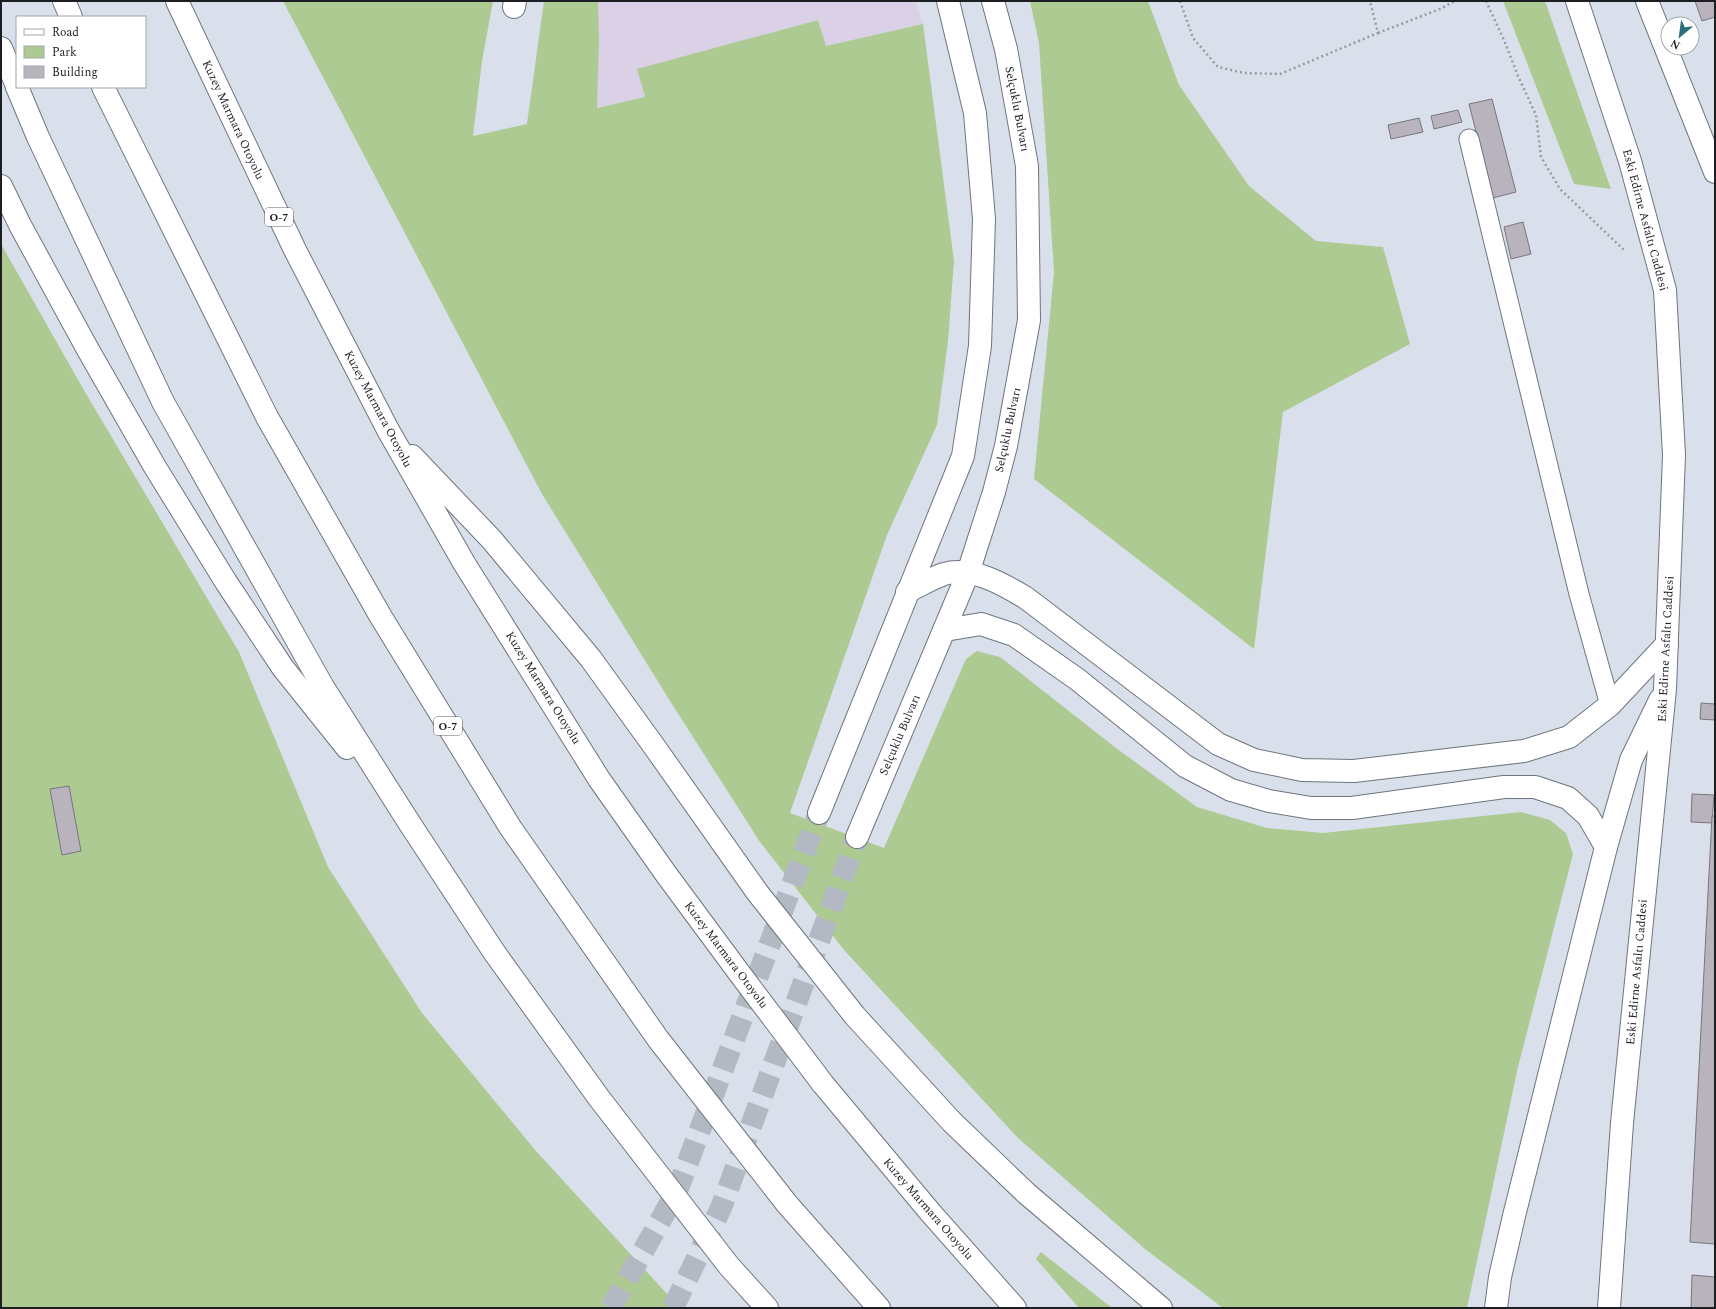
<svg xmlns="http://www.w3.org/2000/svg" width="1716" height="1309" font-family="Spectral,serif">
  <rect width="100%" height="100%" fill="#d9e0eb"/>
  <polygon fill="#dbd1e6" points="544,1 916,1 923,24 826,47 818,20 638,69 645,97 527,124"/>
  <g fill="#adca93">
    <polygon points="283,1 493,1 482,61 473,136 527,124 544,1 598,1 599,41 597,108 645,97 637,69 818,20 826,46 923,24 954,261 948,341 937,425 887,535 790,813 884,848 966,659 977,651 1000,657 1116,748 1197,807 1267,828 1323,833 1521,812 1550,820 1566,833 1573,854 1518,1067 1467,1308 1223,1308 1145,1249 1018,1138 844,950 760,842 670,701 542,494"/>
    <polygon points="1030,1 1148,1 1179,85 1249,186 1316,241 1383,247 1410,344 1283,412 1254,649 1034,479 1054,272 1039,43"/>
    <polygon points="1503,1 1545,1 1611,189 1574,184"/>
    <polygon points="1,244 85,392 239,652 328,867 422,1013 536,1151 680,1308 1,1308"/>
    <polygon points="1041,1252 1112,1308 1079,1308 1036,1259"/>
  </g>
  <g fill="#b9b3bd" stroke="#7a747e">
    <polygon points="1695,1 1715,1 1715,17 1702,21"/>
    <polygon points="1492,99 1516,192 1493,198 1469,104"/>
    <polygon points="1458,110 1462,122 1434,129 1431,116"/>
    <polygon points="1419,118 1423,132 1391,139 1388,125"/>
    <polygon points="1523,222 1531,254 1511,259 1504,227"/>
    <polygon points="1701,703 1715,704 1715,720 1700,719"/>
    <polygon points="69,786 81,851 62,855 50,789"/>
    <polygon points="1692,794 1714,795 1712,823 1691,822"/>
    <polygon points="1712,816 1715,816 1715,1244 1690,1242"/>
    <polygon points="1692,1275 1715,1277 1715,1308 1691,1308"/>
  </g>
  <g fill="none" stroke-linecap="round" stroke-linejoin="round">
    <g stroke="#b3b9c3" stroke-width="22" stroke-dasharray="22 11" stroke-linecap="butt">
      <polyline points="611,1308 677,1191 819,813"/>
      <polyline points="673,1308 721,1208 857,837"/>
    </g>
    <g stroke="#6f757e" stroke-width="21">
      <polyline id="lane" points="1469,139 1579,594 1610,705"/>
    </g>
    <g stroke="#6f757e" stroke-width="24">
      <polyline id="street" points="514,7 515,1"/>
    </g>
    <g stroke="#6f757e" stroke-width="24">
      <g id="primary">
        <polyline points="1577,1 1630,161 1665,290 1674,455 1665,689 1622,1123 1609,1308"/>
        <polyline points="1647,1 1715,172"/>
        <path d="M907,592C919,586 932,578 944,574C972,566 1003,584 1026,598L1218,744L1254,760L1302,770L1354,771L1524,751L1569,737L1610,705L1667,644"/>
        <polyline points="945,630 981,624 1014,635 1077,679 1185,766 1231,790 1269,801 1311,808 1352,808 1504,787 1535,787 1568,798 1588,816 1606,847"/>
        <polyline points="819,813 963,456 980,346 984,219 975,113 948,1"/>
        <polyline points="857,837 968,573 994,492 1006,446 1029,320 1027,166 1006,49 993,1"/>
        <polyline points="1496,1308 1500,1277 1514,1216 1606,847 1631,760 1660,700"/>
      </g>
    </g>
    <g stroke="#6f757e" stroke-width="24">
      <g id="highway">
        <polyline points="64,1 71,17"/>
        <polyline points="177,1 295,250 388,430 464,563 599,779 666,874 740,974 823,1084 930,1212 1015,1308"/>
        <polyline points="1,48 17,86"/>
        <polyline points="17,87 38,137 163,402 323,687 410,824 494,952 599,1098 729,1266 767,1308"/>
        <polyline points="103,87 267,417 381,617 510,827 658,1039 787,1204 879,1308"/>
        <polyline points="1,186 20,225 87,348 155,467 226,582 283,668 347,748"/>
        <polyline points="412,456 492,540 591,659 656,749 757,892 855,1016 952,1122 1026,1193 1161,1308"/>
      </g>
    </g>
    <g stroke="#969ba3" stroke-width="2.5" stroke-dasharray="2 3" stroke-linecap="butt">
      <polyline points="1180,1 1193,38 1218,67 1244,73 1280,74 1378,33 1370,1"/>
      <polyline points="1486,1 1504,40 1518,76 1536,115 1541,157 1560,189 1625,251"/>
      <polyline points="1378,33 1440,9 1455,1"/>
    </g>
    <use href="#lane" stroke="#fff" stroke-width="19"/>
    <use href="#street" stroke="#fff" stroke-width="22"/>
    <use href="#primary" stroke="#fff" stroke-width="22"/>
    <use href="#highway" stroke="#fff" stroke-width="22"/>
  </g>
  <g text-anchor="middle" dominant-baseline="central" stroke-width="3" stroke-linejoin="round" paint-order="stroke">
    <g fill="#fff" stroke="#606264" stroke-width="1">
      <rect x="265" y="208" width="28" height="18" rx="3"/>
      <rect x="434" y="717" width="28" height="18" rx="3"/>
    </g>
    <g font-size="11" font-weight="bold" fill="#1c1e22">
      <text x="279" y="217">O-7</text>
      <text x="448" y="726">O-7</text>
    </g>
    <g font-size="12" fill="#1c1e22" stroke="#fff">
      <text transform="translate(1017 109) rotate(79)">Selçuklu Bulvarı</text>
      <text transform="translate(233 120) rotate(65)">Kuzey Marmara Otoyolu</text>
      <text transform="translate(1645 220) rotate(75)">Eski Edirne Asfaltı Caddesi</text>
      <text transform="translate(378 409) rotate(62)">Kuzey Marmara Otoyolu</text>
      <text transform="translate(1008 430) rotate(-78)">Selçuklu Bulvarı</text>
      <text transform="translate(1666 649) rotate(-87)">Eski Edirne Asfaltı Caddesi</text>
      <text transform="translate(543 688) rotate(58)">Kuzey Marmara Otoyolu</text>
      <text transform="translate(900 735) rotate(-67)">Selçuklu Bulvarı</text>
      <text transform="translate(726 955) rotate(53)">Kuzey Marmara Otoyolu</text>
      <text transform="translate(1637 972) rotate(-85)">Eski Edirne Asfaltı Caddesi</text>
      <text transform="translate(928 1209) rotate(49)">Kuzey Marmara Otoyolu</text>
    </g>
  </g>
  <rect width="1716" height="1309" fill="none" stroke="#1c1e22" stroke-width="4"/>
  <rect x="16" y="16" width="130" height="72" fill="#ffffff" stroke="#a4a5a7"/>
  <rect x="24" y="29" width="20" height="6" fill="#ffffff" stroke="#a4a5a7"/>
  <text x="52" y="36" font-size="12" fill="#1c1e22">Road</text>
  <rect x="24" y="46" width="20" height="12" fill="#adca93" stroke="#a4a5a7"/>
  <text x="52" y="56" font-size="12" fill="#1c1e22">Park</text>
  <rect x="24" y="66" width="20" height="12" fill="#b9b3bd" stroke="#a4a5a7"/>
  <text x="52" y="76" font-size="12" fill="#1c1e22">Building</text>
  <g transform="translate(1680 36) rotate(209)"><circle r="19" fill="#ffffff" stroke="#a4a5a7"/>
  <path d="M0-3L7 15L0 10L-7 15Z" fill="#286e7d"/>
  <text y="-6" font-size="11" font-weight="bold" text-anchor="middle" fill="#1c1e22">N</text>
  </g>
</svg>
